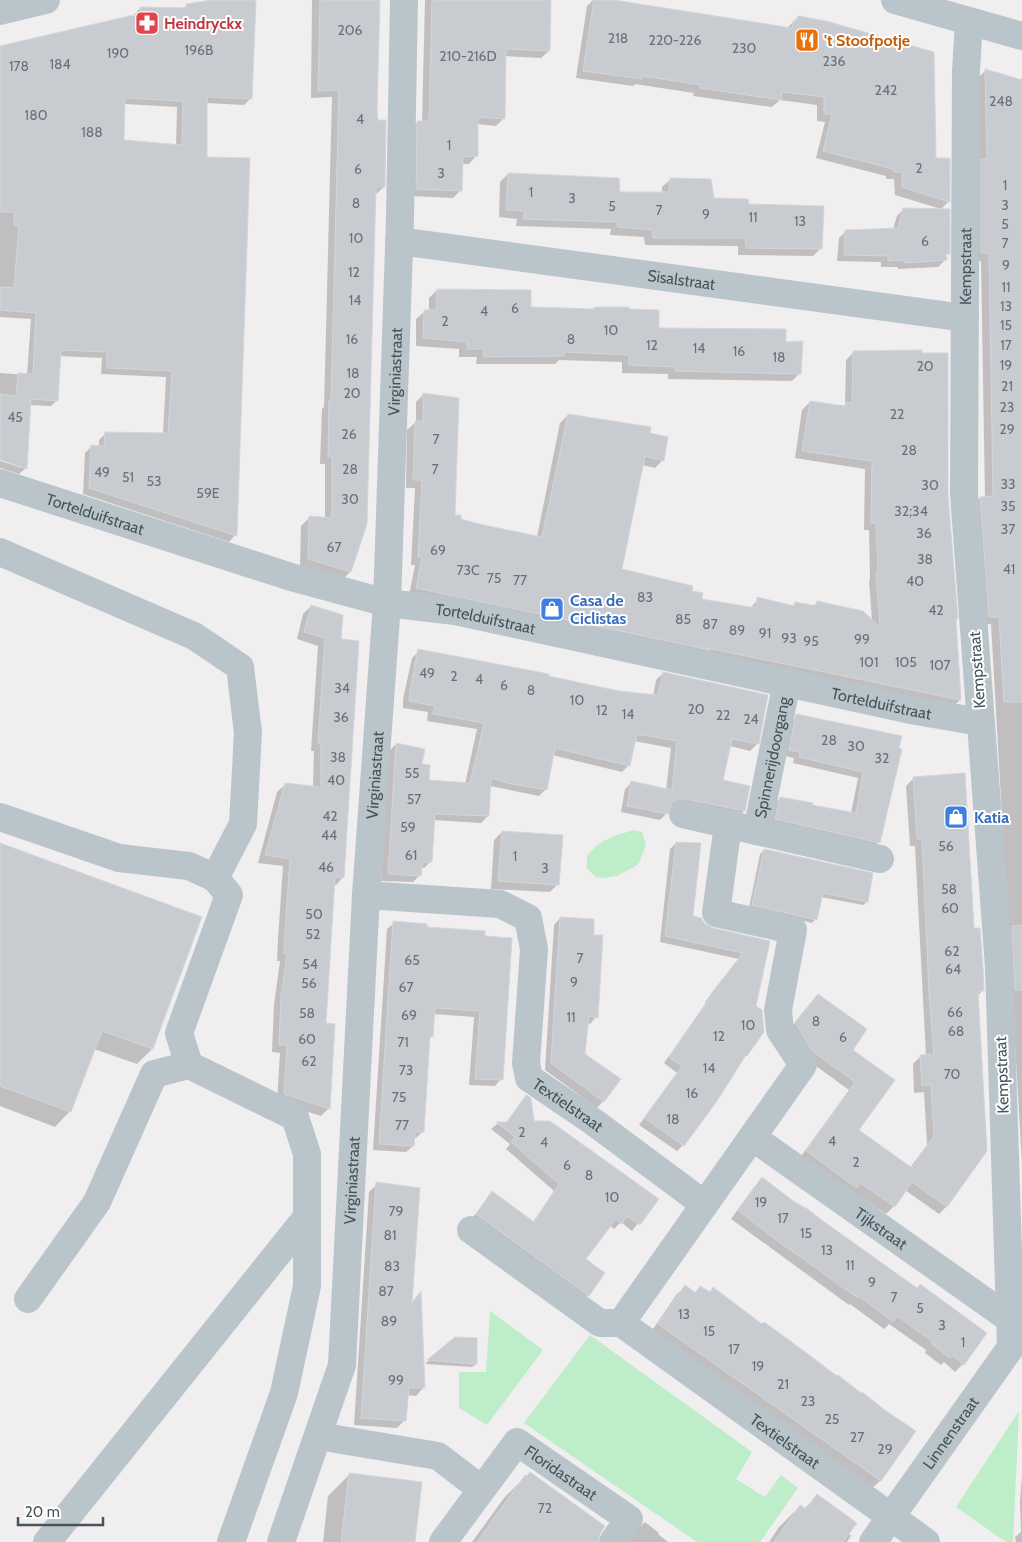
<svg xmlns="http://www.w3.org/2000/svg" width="1022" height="1542" font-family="Cabin,sans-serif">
  <rect width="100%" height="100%" fill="#f1eeef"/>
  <g fill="#beedca">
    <path d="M634,830L642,832L646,845L639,863L634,867L617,876L604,878L596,877L587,868V856C601,839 613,836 634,830Z"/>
    <polygon points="490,1311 543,1350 487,1425 459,1408 459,1372 486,1372"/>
    <polygon points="590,1335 752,1452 736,1479 765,1497 781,1475 798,1488 760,1542 697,1542 524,1423"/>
    <polygon points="1019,1411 1013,1542 1006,1542 956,1507"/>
  </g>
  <g fill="#0003" fill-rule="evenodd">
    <path d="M220,0H255L251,98L244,105L206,103L205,158L235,535L229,542L83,494L85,453L91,447H99V440L106,433L163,434L166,377L101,374L102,358L59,356L57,400L51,406L29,405L26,468L19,474L0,468V461L22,468V466L0,459V373L27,375L31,319L0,317V47L134,17V15L140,8L183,9L187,5ZM124,104L177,107L176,146L122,141Z"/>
    <polygon points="312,0 378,0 376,110 384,187 375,195 350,572 342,580 300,566 301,526 309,518 325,519 325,464 320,464 322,409 324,407 332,97 311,98"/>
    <polygon points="425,0 550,0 549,51 541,58 505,56 504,118 496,126 477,124 476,156 469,164 461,164 461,190 453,198 409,196 410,130 418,122 422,122"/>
    <polygon points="593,0 606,0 787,28 798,17 935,159 949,201 941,209 895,195 894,179 886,179 886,176 816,158 825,122 817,121 817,105 780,100 772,107 693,96 694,93 635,84 633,86 576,78 587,6"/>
    <polygon points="986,70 1020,80 1022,78 1022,1165 991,624 981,625 972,506 980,498 985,498 981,261 973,261 977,79"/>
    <polygon points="508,174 619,193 662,193 662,187 670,180 713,199 748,205 821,248 813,256 738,255 738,246 645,245 644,237 610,235 611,229 516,226 517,219 499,217 500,182"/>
    <polygon points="904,209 948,253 945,256 945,260 938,267 898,269 898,267 881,267 881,262 837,261 839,238 846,231 893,229 897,216"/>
    <polygon points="437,290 530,308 592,310 594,308 658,329 784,343 800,373 792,381 668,379 668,374 622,373 622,362 559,360 555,364 476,364 477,357 459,357 459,349 416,346 416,319 424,312 429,312 429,298"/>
    <polygon points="854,352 920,354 947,495 960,700 952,708 409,595 415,565 411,565 415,488 406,488 407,430 416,422 416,402 423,395 454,516 459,519 479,526 537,537 560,423 568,415 649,434 663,460 655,468 642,465 620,570 690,592 701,600 750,609 758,599 792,606 795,603 813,606 817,603 872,621 869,581 870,579 869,530 864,530 865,469 795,458 802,410 810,402 843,407 845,405 846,360"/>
    <polygon points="311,606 340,640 343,877 336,885 333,885 324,1025 334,1025 328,1109 321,1116 277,1102 280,1053 272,1052 274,1005 280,961 277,961 278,939 283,866 258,863 277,792 285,785 313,788 314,751 311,751 318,646 297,639 303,614"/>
    <polygon points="419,651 619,692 653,696 656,680 663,673 757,744 750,751 730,746 722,781 744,811 737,818 678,805 670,806 667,813 660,820 621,812 625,789 632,782 666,790 671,748 634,741 629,765 622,772 552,755 546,789 539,796 490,786 488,816 481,823 433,820 431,861 424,868 421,868 420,875 413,882 381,881 389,751 396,744 421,765 428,781 465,784 477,729 427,721 428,712 403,708 403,699 412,658"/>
    <polygon points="797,716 898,749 878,842 872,848 770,825 774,804 780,798 810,806 851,813 858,778 793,763 794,758 784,756 791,722"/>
    <polygon points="914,778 973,929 983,990 977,996 987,1149 946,1207 939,1214 905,1190 894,1206 886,1214 852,1191 848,1195 799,1159 849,1090 805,1058 788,1031 818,996 851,1050 893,1081 857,1130 910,1168 927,1145 924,1092 914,1093 913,1064 921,1056 926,1056 915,846 910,846 906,786"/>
    <polygon points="502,832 558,884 550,892 491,889 494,840"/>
    <polygon points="676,843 692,917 712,929 769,942 755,1007 763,1031 683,1145 677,1151 639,1125 677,1073 664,1063 706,1003 705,1002 739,959 660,942 670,849"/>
    <polygon points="0,844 152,1049 137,1064 94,1049 70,1111 55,1127 0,1106"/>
    <polygon points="764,850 871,874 867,902 863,905 821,897 816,919 812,923 749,908 760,854"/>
    <polygon points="560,918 596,1017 590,1024 587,1023 584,1054 603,1101 597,1108 545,1070 554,925"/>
    <polygon points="394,923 426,928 484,933 501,1079 495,1086 469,1085 474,1017 433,1014 432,1036 428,1040 423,1131 416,1138 413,1138 413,1146 406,1152 373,1150 387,929"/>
    <polygon points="526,1097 533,1122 657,1199 632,1231 621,1222 614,1229 609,1225 584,1260 588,1295 582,1301 470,1221 492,1193 533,1222 554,1191 506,1149 510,1144 491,1129 497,1124 506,1123"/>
    <polygon points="762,1179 963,1364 955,1372 944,1362 941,1365 925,1353 926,1350 889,1324 884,1329 850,1304 849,1305 731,1219 754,1187"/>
    <polygon points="377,1184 411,1303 419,1294 423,1388 416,1396 407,1395 405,1420 397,1428 354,1425 369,1192"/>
    <polygon points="685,1287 694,1293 700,1287 709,1293 713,1289 762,1326 915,1431 880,1481 872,1488 651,1332 677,1294"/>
    <polygon points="455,1338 476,1364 472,1367 425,1364"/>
    <polygon points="349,1475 414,1542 323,1542 328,1496"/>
    <polygon points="1022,1475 1022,1542 1016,1542 1015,1537 1021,1532 1020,1502"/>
    <polygon points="525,1477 596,1541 596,1542 472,1542 504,1498"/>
    <polygon points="817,1496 851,1536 847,1542 769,1542 779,1527 800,1506 804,1509"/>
    <polygon points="645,1522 659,1533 658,1534 668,1542 625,1542"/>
  </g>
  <g fill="#c8ccd1" stroke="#d3d6da" fill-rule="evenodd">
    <path d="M211,0H256L252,99L207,97V157L250,158L237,536L89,488L91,445L104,446L105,432L168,433L172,371L107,368V352L61,350L58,401L31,399L27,469L0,460V394L16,396L18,373L33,374L36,313L0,310V287L14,288L19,226L14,225V212H0V46L129,16L141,15L140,7L186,8V4ZM125,98L183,101L182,145L124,140Z"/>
    <polygon points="320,0 380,0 377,110 378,120 386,120 385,187 376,187 367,524 351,572 308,559 309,516 332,518 332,457 328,457 329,400 331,400 339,90 318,91"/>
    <polygon points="432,0 551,0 550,51 506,49 505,119 478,117 478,156 463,157 462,191 416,189 417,121 429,121"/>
    <polygon points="594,0 614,0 792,28 794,20 797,20 798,16 826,21 934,52 936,158 950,158 950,202 902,187 902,172 894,172 893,169 823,151 832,114 824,114 824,97 782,92 781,100 700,88 701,85 642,76 642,79 583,71"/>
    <polygon points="985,69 1022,80 1022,702 1004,702 999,617 989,617 980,497 993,496 989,253 981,253 981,159 987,159"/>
    <polygon points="508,173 619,178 620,192 669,192 670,178 711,179 714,198 748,199 749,204 824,206 822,249 746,248 745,238 653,238 652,230 617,227 618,222 523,219 525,211 506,210"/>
    <polygon points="903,208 950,209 950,254 946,254 947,260 904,263 904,260 888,261 888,256 844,255 845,230 898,228"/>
    <polygon points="437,289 531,290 531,307 594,309 594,307 629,307 629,309 659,310 659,328 786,329 786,342 803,341 801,374 675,371 675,367 629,365 629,355 564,352 564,356 483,357 484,349 467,349 467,342 423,338 424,310 436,310"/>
    <polygon points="922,350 922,353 948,353 948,495 958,619 956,619 961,700 707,648 710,650 416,588 422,558 418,557 422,480 413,480 415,421 423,421 423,393 459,398 455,515 461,515 461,519 479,524 542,537 568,414 651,427 650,433 668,437 664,461 645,456 622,569 693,586 692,591 703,593 702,599 756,608 757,597 794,606 795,602 816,606 817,601 863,611 880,627 876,572 878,572 876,523 871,523 872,461 802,451 810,401 845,406 846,402 852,403 853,351"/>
    <polygon points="311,605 343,615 341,639 359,641 344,878 335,877 329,975 326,1023 335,1024 330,1109 284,1094 287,1045 279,1045 281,997 287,954 284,954 285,930 290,859 265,855 285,783 321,787 321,744 318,743 325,638 304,632"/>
    <polygon points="418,649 549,674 548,676 619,691 658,695 663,672 768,695 759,744 732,739 723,780 750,786 745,811 686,799 678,799 672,803 668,814 627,806 631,781 672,790 677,741 637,734 630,766 555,748 547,790 507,783 491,778 489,816 435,814 432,862 423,862 421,876 388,874 396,743 425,749 422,764 430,765 429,780 470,783 484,723 433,714 435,706 409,701 410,691"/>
    <polygon points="796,714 902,736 899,748 902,749 880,843 775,819 780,797 813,803 812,805 856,813 863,772 799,757 800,752 789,750"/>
    <polygon points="965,773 974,928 980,928 983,968 984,991 978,991 987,1151 947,1207 912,1182 895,1207 860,1183 857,1188 806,1151 855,1082 812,1051 795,1022 818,994 867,1029 853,1050 895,1080 859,1130 912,1168 934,1136 931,1085 922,1086 920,1055 934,1054 929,993 922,839 917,839 913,777"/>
    <polygon points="502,831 563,835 559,885 498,881"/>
    <polygon points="676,842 701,843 693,916 701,918 705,924 713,928 770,941 756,1006 762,1010 764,1032 747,1056 746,1055 717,1101 684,1146 644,1118 682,1066 669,1057 711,996 710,995 743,953 665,936"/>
    <polygon points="0,843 202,917 153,1049 102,1031 71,1112 0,1086"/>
    <polygon points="764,849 873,873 868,902 823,893 817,920 752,905"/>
    <polygon points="560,917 594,919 594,935 603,935 598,1018 589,1016 585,1054 621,1079 604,1102 551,1063"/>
    <polygon points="393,921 427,924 427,927 485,931 485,936 512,938 503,1080 475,1079 480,1011 435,1008 433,1037 430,1037 424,1132 415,1132 414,1146 379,1144"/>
    <polygon points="1022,925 1022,990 1015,990 1012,926"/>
    <polygon points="526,1095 531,1098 534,1121 550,1121 659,1199 640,1225 627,1216 622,1224 616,1219 586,1259 605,1273 589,1296 476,1214 492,1191 534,1222 559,1184 511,1142 515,1137 496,1122 507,1122"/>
    <polygon points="762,1177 792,1200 805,1208 805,1207 823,1221 917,1288 920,1284 987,1333 964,1365 952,1355 950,1358 932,1344 933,1342 897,1316 893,1322 859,1296 858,1298 775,1239 738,1210"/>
    <polygon points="376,1182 420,1188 412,1303 421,1291 425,1388 409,1388 406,1421 361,1418"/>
    <polygon points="685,1285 696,1293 700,1286 710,1292 713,1287 762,1324 764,1322 789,1340 837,1376 838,1375 861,1393 862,1392 886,1411 916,1431 881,1481 658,1324"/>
    <polygon points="455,1337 477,1338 477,1364 427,1360"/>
    <polygon points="530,1472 605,1526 600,1534 598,1542 477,1542 525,1475 527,1476"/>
    <polygon points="349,1473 422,1482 415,1542 341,1542"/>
    <polygon points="817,1494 857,1523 843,1542 774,1542 800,1505 806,1509"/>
  </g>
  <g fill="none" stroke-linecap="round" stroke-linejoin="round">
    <g stroke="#bac5cb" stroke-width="28">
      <polyline points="895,0 1022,36"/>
      <polyline points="0,11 46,0"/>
      <path id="s1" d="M399,241L965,318"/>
      <path id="s2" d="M0,483L291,577L387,603L455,611L916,711L980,722"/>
      <polyline points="0,552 194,636 240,667 248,733 243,824 215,878"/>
      <path id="s3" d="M683,814L757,831L787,682"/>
      <polyline points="0,817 119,858 189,866 215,878 229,895 179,1033 189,1065 295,1117 307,1154 307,1286 284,1393 231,1542"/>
      <polyline points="757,831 880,859"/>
      <path id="s4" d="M366,895L500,904L528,918L534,949L526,1063L529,1078L595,1123L704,1204"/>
      <path id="s5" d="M752,1137L1010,1319"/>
      <path id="s6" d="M471,1230L600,1323H621L926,1542"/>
      <polyline points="28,1299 97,1202 154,1074 189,1065"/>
      <polyline points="621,1323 803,1065 780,1030 778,1010 793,930 716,913 728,825"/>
      <polyline points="318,1436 438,1456 481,1489"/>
      <polyline points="47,1542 307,1217"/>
      <path id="s7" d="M281,1542L342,1365L366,895L387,603L400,217L404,0"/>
      <path id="s8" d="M443,1542L517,1442L629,1519L613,1542"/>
      <path id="s9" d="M873,1542L1011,1347L999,967L964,494L966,71L969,22"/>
    </g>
  </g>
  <defs>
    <g id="pharmacy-square" transform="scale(1.25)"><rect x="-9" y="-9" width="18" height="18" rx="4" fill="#e0444e" stroke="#fff"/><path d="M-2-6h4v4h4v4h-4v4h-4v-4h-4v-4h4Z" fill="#fff"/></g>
    <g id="restaurant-square" transform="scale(1.25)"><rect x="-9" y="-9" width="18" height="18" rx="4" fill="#e8710a" stroke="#fff"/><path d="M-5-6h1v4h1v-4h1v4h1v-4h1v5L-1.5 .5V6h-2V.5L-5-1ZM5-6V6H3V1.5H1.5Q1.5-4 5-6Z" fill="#fff"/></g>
    <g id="shop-square" transform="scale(1.25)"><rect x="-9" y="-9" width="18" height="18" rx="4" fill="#3f7fe0" stroke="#fff"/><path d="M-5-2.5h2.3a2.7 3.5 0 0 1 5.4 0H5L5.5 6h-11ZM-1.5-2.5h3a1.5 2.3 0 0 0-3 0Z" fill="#fff"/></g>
  </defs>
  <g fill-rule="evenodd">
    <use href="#pharmacy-square" x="147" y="23"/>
    <use href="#restaurant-square" x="807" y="40"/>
    <use href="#shop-square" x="552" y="609"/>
    <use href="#shop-square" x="956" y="817"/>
  </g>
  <g text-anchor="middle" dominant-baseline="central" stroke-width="4" stroke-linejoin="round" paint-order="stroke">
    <g font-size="14" fill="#677278">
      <text x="350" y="30">206</text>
      <text x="618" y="38">218</text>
      <text x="675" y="40">220-226</text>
      <text x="744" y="48">230</text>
      <text x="199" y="50">196B</text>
      <text x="118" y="53">190</text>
      <text x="468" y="56">210-216D</text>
      <text x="834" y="61">236</text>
      <text x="60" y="64">184</text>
      <text x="19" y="66">178</text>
      <text x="886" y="90">242</text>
      <text x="1001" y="101">248</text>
      <text x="36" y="115">180</text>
      <text x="360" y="119">4</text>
      <text x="92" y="132">188</text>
      <text x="449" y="145">1</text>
      <text x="919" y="168">2</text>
      <text x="358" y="169">6</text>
      <text x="441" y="173">3</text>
      <text x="1005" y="185">1</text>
      <text x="531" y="192">1</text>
      <text x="572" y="198">3</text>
      <text x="356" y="203">8</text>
      <text x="1005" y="205">3</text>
      <text x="612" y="206">5</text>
      <text x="659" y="210">7</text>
      <text x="706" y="214">9</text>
      <text x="753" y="217">11</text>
      <text x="800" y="221">13</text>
      <text x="1005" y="224">5</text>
      <text x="356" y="238">10</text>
      <text x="925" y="241">6</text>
      <text x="1005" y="243">7</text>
      <text x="1006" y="265">9</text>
      <text x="354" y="272">12</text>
      <text x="1006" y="287">11</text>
      <text x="355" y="300">14</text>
      <text x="1006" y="306">13</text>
      <text x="515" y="308">6</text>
      <text x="484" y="311">4</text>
      <text x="445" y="321">2</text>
      <text x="1006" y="325">15</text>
      <text x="611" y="330">10</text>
      <text x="352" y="339">16</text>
      <text x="571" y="339">8</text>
      <text x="652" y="345">12</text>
      <text x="1006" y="345">17</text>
      <text x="699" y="348">14</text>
      <text x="739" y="351">16</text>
      <text x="779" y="357">18</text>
      <text x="1006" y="365">19</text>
      <text x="925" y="366">20</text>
      <text x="353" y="373">18</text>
      <text x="1007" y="386">21</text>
      <text x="352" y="393">20</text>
      <text x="1007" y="407">23</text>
      <text x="897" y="414">22</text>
      <text x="15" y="417">45</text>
      <text x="1007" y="429">29</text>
      <text x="349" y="434">26</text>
      <text x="436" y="439">7</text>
      <text x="909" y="450">28</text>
      <text x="350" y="469">28</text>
      <text x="435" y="469">7</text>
      <text x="102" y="472">49</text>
      <text x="128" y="477">51</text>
      <text x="154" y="481">53</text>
      <text x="1008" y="484">33</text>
      <text x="930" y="485">30</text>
      <text x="208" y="493">59E</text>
      <text x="350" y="499">30</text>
      <text x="1008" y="506">35</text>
      <text x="911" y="511">32;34</text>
      <text x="1008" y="529">37</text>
      <text x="924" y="533">36</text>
      <text x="334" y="547">67</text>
      <text x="438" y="550">69</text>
      <text x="925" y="559">38</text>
      <text x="1009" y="569">41</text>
      <text x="468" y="570">73C</text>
      <text x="494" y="578">75</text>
      <text x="520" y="580">77</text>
      <text x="915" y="581">40</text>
      <text x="645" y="597">83</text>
      <text x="936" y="610">42</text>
      <text x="683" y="619">85</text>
      <text x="710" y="624">87</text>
      <text x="737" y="630">89</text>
      <text x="765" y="633">91</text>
      <text x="789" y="638">93</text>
      <text x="862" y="639">99</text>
      <text x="811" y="641">95</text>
      <text x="869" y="662">101</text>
      <text x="906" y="662">105</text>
      <text x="940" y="665">107</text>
      <text x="427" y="673">49</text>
      <text x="454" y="676">2</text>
      <text x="479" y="679">4</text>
      <text x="504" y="685">6</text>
      <text x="342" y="688">34</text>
      <text x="531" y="690">8</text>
      <text x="577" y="700">10</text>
      <text x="696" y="709">20</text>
      <text x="602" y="710">12</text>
      <text x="628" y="714">14</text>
      <text x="723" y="715">22</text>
      <text x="341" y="717">36</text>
      <text x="751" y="719">24</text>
      <text x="829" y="740">28</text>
      <text x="856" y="746">30</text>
      <text x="338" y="757">38</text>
      <text x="882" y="758">32</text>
      <text x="412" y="773">55</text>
      <text x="336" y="780">40</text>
      <text x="414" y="799">57</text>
      <text x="330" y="816">42</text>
      <text x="408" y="827">59</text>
      <text x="329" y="835">44</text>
      <text x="946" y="846">56</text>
      <text x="411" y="855">61</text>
      <text x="515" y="856">1</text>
      <text x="326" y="867">46</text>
      <text x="545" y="868">3</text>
      <text x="949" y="889">58</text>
      <text x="950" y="908">60</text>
      <text x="314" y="914">50</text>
      <text x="313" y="934">52</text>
      <text x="952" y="951">62</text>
      <text x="580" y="958">7</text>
      <text x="412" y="960">65</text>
      <text x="310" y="964">54</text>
      <text x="953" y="969">64</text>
      <text x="574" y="982">9</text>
      <text x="309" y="983">56</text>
      <text x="406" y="987">67</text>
      <text x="955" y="1012">66</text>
      <text x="307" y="1013">58</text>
      <text x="409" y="1015">69</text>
      <text x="571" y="1017">11</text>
      <text x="816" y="1021">8</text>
      <text x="748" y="1025">10</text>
      <text x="956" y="1031">68</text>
      <text x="719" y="1036">12</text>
      <text x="843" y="1037">6</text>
      <text x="307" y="1039">60</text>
      <text x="403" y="1042">71</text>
      <text x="309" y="1061">62</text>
      <text x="709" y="1068">14</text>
      <text x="406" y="1070">73</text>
      <text x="952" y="1074">70</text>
      <text x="692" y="1093">16</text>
      <text x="399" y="1097">75</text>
      <text x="673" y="1119">18</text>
      <text x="402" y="1125">77</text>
      <text x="522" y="1132">2</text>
      <text x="832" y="1141">4</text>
      <text x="544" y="1142">4</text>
      <text x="856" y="1162">2</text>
      <text x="567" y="1165">6</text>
      <text x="589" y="1175">8</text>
      <text x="612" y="1197">10</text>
      <text x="761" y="1202">19</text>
      <text x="396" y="1211">79</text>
      <text x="783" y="1218">17</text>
      <text x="806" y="1233">15</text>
      <text x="390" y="1235">81</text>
      <text x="827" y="1250">13</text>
      <text x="850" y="1265">11</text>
      <text x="392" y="1266">83</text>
      <text x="872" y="1282">9</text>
      <text x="386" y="1291">87</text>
      <text x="894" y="1297">7</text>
      <text x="920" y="1308">5</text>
      <text x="684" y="1314">13</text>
      <text x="389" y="1321">89</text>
      <text x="942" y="1325">3</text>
      <text x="709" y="1331">15</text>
      <text x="963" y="1342">1</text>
      <text x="734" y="1349">17</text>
      <text x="758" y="1366">19</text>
      <text x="396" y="1380">99</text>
      <text x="783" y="1384">21</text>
      <text x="808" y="1401">23</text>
      <text x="832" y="1419">25</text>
      <text x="857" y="1437">27</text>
      <text x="885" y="1449">29</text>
      <text x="545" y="1508">72</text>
    </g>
    <g font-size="16" font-weight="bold" fill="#be3a42" stroke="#fff" text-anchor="start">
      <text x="164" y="23">Heindryckx</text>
    </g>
    <g font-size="16" font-weight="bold" fill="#c56008" stroke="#fff" text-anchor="start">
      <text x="824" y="40">'t Stoofpotje</text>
    </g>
    <g font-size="16" fill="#47545b" stroke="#fff">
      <text stroke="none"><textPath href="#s9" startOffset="1321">Kempstraat</textPath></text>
      <text stroke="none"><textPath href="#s1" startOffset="285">Sisalstraat</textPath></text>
      <text stroke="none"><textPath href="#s7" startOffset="1182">Virginiastraat</textPath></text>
      <text stroke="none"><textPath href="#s2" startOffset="100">Tortelduifstraat</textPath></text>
      <text stroke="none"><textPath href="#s2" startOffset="505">Tortelduifstraat</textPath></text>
      <text transform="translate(977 670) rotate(-94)">Kempstraat</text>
      <text stroke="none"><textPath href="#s2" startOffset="910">Tortelduifstraat</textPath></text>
      <text stroke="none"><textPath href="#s3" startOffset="151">Spinnerijdoorgang</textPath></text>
      <text stroke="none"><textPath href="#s7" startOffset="778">Virginiastraat</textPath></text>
      <text transform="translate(1002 1075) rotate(-92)">Kempstraat</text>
      <text stroke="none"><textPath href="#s4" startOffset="374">Textielstraat</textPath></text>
      <text stroke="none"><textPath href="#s7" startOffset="372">Virginiastraat</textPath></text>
      <text stroke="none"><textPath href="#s5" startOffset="158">Tijkstraat</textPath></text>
      <text stroke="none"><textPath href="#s9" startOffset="134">Linnenstraat</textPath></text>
      <text stroke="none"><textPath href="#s6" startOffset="382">Textielstraat</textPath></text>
      <text stroke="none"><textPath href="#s8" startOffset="178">Floridastraat</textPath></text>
    </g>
    <g font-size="16" font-weight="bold" fill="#366cbe" stroke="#fff" text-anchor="start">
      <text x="570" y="600">Casa de<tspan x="570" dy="18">Ciclistas</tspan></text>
      <text x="974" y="817">Katia</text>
    </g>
  </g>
  <path d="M18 1517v8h85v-8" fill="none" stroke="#47545b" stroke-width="2.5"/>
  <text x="25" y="1517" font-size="15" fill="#47545b" stroke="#ffffff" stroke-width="4" paint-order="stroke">20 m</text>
</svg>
